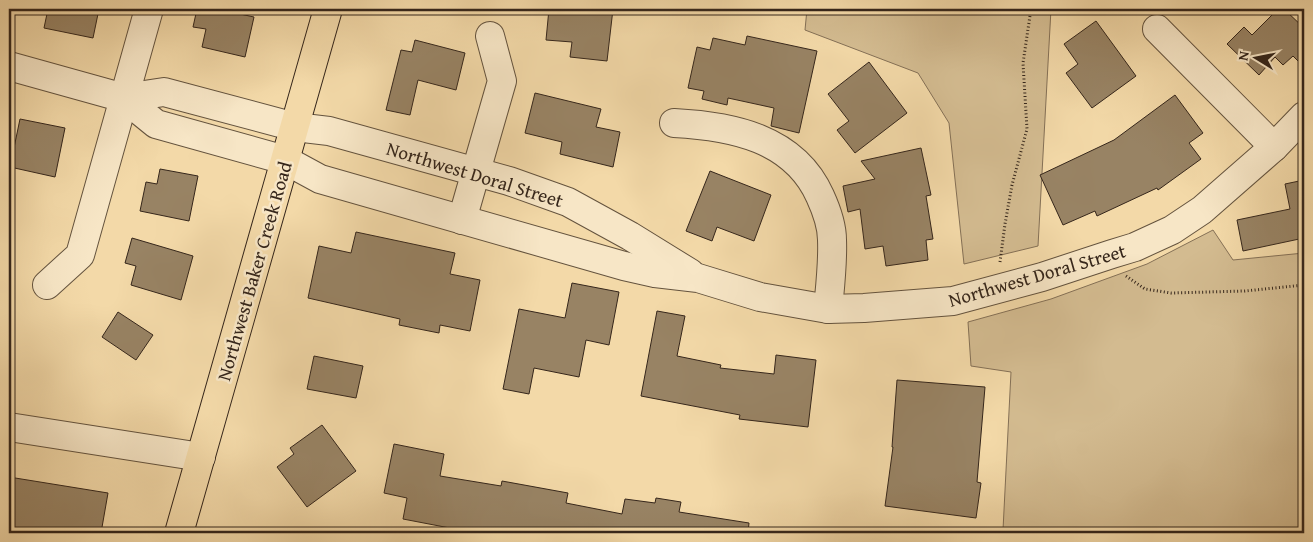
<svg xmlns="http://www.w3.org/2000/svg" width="1313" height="542" font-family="'Gentium Book Plus',serif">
  <rect width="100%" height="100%" fill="#f3d9a8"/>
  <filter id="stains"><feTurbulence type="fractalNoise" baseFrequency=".004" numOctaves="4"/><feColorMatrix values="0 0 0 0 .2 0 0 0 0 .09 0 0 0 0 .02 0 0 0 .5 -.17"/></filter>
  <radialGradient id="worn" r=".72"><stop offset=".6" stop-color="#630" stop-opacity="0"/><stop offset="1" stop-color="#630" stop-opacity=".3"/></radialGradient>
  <g fill="#d3bb90" stroke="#847056">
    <polygon points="807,9 1051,9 1038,246 964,264 949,123 918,73 805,30"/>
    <polygon points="1213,230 1233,260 1304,253 1304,533 1022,533 1003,530 1011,372 971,366 968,322 1051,299 1147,264"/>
  </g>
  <g fill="#988364" stroke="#35261b">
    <polygon points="48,9 99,9 93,38 44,28"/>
    <polygon points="197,9 217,9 254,17 245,57 202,47 206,29 193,27"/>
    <polygon points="549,9 613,9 607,61 570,57 572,42 546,40"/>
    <polygon points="1278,9 1284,9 1304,28 1304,67 1293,56 1283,65 1275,57 1259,75 1227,44 1244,27 1252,35"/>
    <polygon points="1096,21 1136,76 1092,108 1066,73 1078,64 1064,44"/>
    <polygon points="747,36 817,51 799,133 771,126 774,108 728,98 727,105 702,99 704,91 688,88 697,47 710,50 713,38 745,45"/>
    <polygon points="415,40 465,53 456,90 418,80 410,115 386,110 401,50 412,52"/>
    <polygon points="869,62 907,113 855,153 837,130 849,121 828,94"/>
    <polygon points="535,93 601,109 596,127 620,132 613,167 560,154 562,142 525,133"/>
    <polygon points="1175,95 1203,133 1189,143 1201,159 1158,190 1157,188 1097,216 1095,211 1063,225 1040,175 1114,140"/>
    <polygon points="20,119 65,128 55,177 10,167"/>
    <polygon points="921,148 931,195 926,196 933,239 926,240 928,260 886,266 883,246 865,249 860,209 848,212 843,186 875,179 861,161"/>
    <polygon points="160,169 198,176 189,221 140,211 146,182 157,184"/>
    <polygon points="710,171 771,195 754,241 717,227 712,241 686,231"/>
    <polygon points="1304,180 1304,238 1243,251 1237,220 1290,209 1285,184"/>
    <polygon points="356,232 455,253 450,274 480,280 470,331 440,325 439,333 399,325 400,319 308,298 319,246 351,253"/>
    <polygon points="132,238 193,256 181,300 131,285 136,266 125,263"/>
    <polygon points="572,283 619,292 609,345 586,340 579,377 534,368 529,394 503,389 519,309 565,318"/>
    <polygon points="657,311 685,316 677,356 721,365 720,368 774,374 776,355 816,360 808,427 739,419 740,415 641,396"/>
    <polygon points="118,312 153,335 136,360 102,337"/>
    <polygon points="314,356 363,366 356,398 307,389"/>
    <polygon points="897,380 985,387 977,482 981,483 976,518 885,506 893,447 892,447"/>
    <polygon points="322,425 356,471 307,507 277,467 294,454 290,448"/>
    <polygon points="394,444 444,454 440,476 501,486 502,481 568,493 566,503 622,514 625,499 655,503 656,498 681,502 679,512 749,523 748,533 523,533 488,528 487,533 454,533 455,529 403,519 407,498 384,493"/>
    <polygon points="9,477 108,493 101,533 9,533"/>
  </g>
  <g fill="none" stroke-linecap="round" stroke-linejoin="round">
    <g stroke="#64533e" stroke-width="30">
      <g id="minor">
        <polyline points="1157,29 1274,147"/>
        <polyline points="9,66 124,98 156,124 285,160 320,179 624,266 655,273 698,278 760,297 828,309 864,308 953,301 1042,277 1112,254 1135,247 1172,230 1202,210 1274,147 1304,116"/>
        <polyline points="124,98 164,92 295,127 329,131 509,181 568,202 630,236 690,273"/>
        <path d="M674,123C732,126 794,138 820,196C826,209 832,225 832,240C833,263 830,287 828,309"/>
        <polyline points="462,220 502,81 490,36"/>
        <polyline points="47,285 80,255 149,9"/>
        <polyline points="9,427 201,457"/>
      </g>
    </g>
    <g stroke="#35261b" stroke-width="30">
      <polyline id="major" points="179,533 328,9"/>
    </g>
    <g stroke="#35261b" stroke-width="3" stroke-dasharray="1 2.5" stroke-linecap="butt">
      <polyline points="1000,262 1005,224 1012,185 1027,129 1023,63 1031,9"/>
      <polyline points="1126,276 1145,289 1171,293 1245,291 1304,285"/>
    </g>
    <use href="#minor" stroke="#f7e6c6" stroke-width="28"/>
    <use href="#major" stroke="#f3d9a8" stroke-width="28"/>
  </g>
  <g text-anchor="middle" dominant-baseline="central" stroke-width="5" stroke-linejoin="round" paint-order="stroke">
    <g font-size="19" fill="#35261b" stroke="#f7e6c6">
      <text transform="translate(475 174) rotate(17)">Northwest Doral Street</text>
      <text transform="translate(254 271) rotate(-74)">Northwest Baker Creek Road</text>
      <text transform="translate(1037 275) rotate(-16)">Northwest Doral Street</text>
    </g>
  </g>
  <rect width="1313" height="542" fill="none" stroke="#f3d9a8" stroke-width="30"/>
  <rect x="10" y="10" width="1293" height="522" fill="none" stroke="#35261b" stroke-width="2.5"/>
  <rect x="15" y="15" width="1283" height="512" fill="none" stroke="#35261b"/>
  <g transform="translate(1256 58) rotate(280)" stroke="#f7e6c6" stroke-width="4" paint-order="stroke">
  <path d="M0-4L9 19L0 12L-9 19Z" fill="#35261b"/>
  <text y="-8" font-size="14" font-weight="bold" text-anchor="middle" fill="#35261b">N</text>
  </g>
  <rect width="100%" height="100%" filter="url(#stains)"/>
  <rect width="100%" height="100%" fill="url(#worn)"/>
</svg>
